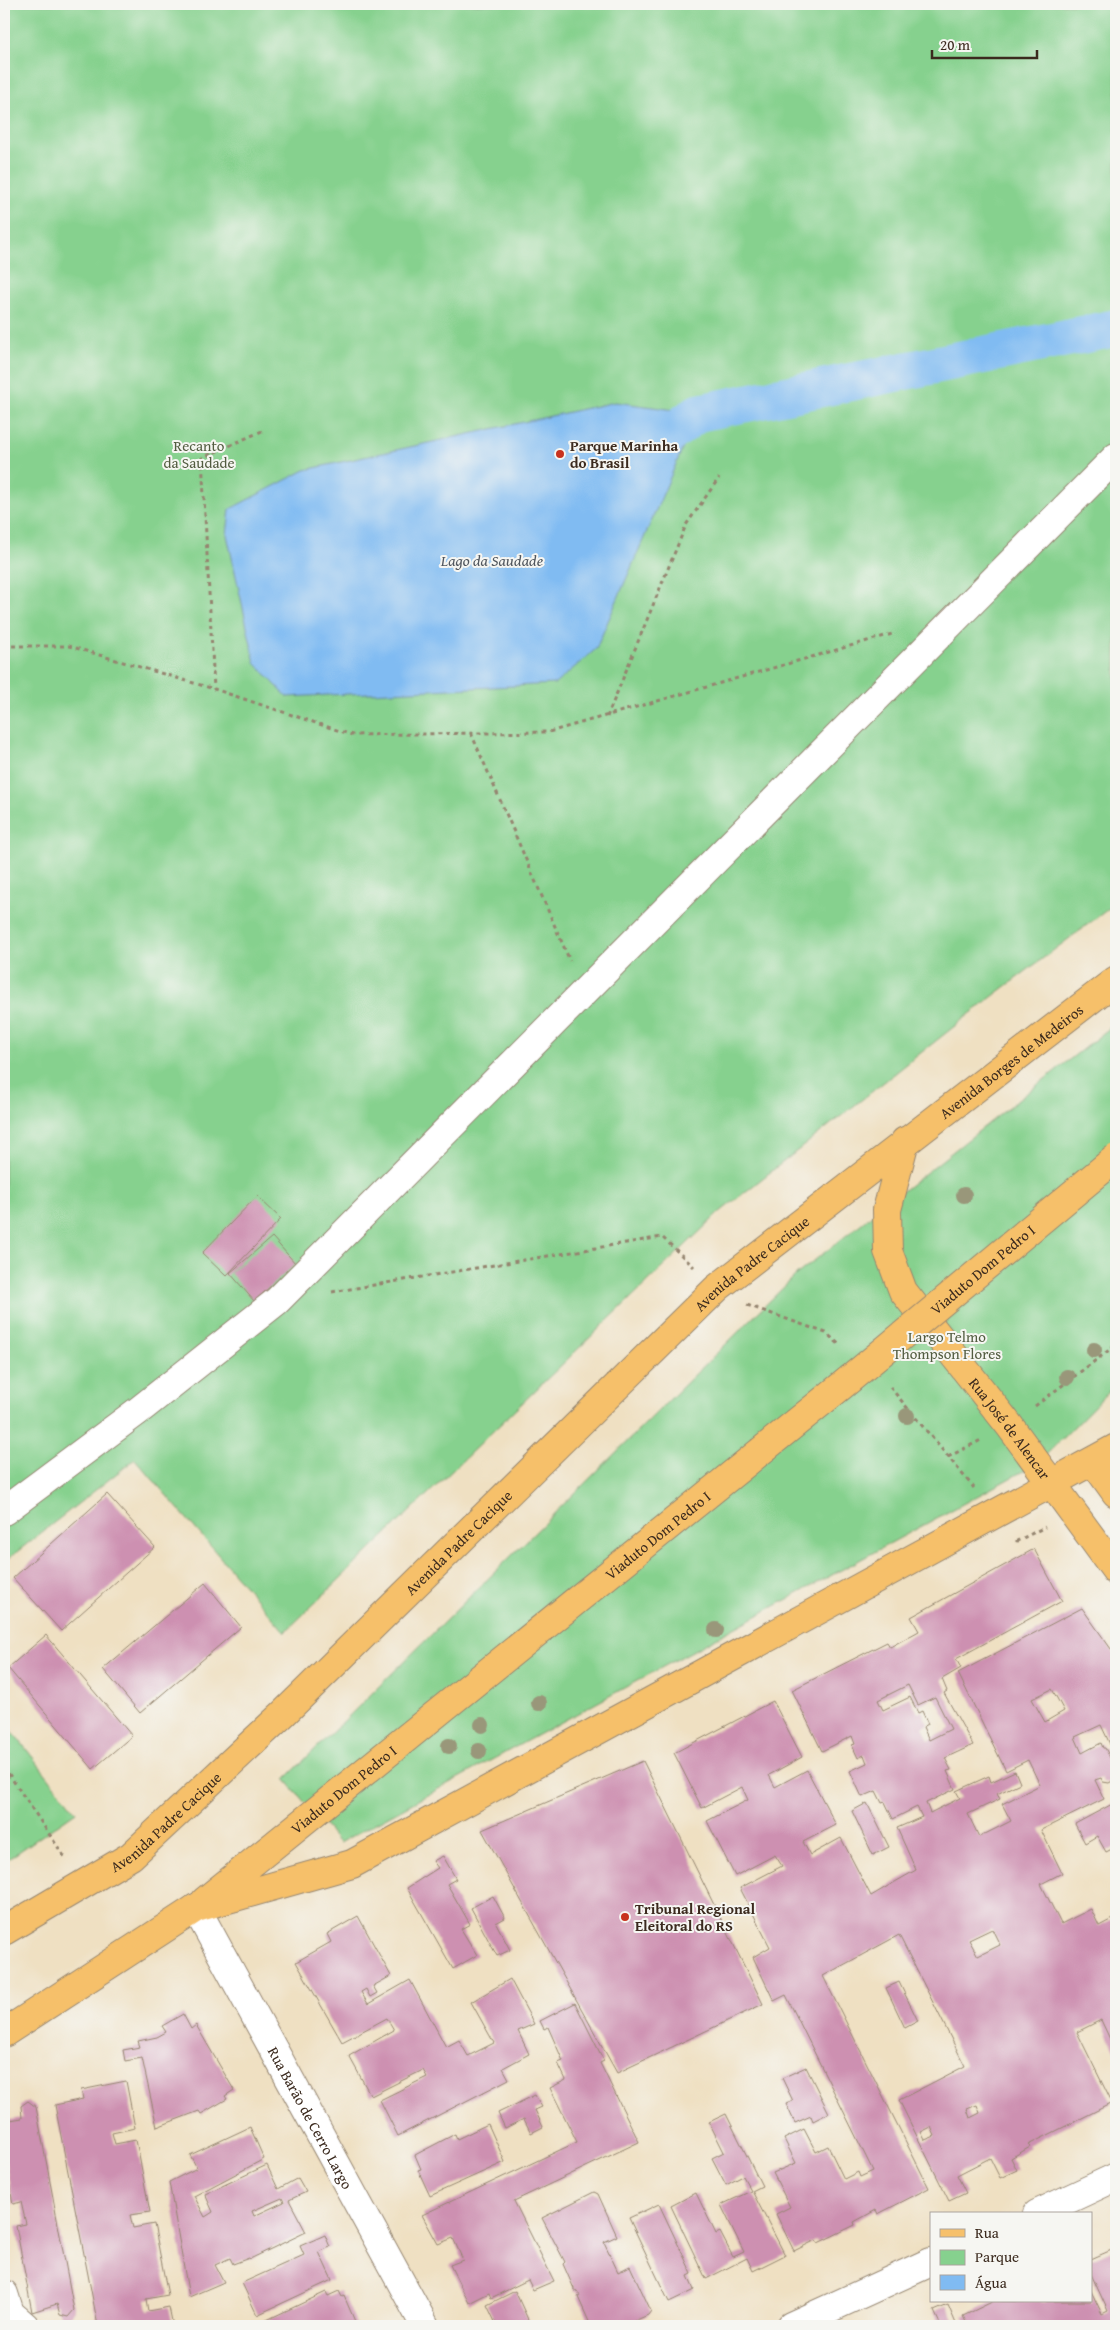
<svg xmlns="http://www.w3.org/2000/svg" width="1120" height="2330" font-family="'Gentium Book Plus',serif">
  <rect width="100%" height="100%" fill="#f6f6f2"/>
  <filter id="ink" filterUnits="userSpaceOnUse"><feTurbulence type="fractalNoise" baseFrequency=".02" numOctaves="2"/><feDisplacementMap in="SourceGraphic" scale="10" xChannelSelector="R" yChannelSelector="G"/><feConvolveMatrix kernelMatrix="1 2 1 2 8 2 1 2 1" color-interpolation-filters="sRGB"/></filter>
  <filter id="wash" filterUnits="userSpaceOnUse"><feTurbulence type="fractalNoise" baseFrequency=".0096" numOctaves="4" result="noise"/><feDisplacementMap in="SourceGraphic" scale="20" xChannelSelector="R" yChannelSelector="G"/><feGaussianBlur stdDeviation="1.12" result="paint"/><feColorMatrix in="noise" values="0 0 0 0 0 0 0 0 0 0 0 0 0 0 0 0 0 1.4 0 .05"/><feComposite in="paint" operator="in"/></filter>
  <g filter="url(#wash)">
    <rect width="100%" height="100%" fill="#efe0c2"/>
    <g fill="#86d18e" stroke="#607e56">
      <polygon points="4,4 1116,4 1116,903 980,1006 720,1212 285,1632 135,1459 4,1562"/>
      <polygon points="1116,1023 1116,1384 1038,1463 339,1843 285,1779 796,1275"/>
      <polygon points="4,1721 76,1812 4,1862"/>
    </g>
    <polygon fill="#80bbf2" stroke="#5e7288" points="615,402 698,413 596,649 555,684 287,697 255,663 227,535 230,509 305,470"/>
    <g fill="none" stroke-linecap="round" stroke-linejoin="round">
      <polyline stroke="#80bbf2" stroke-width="38" points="658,443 698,413 1116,328"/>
    </g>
    <g id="blocks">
      <g fill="#cd90b1" fill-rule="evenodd">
        <polygon points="257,1196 281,1219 226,1276 202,1253"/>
        <polygon points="272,1237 296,1264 254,1301 230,1273"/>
        <polygon points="107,1494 155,1547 61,1631 13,1578"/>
        <path d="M1034,1549L1062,1601L956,1659L961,1668L942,1679L947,1691L944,1693L973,1745L945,1758L951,1770L947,1771L955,1789L926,1803L930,1813L960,1798L956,1791L989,1776L991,1782L1015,1771L1020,1783L997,1794L1000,1799L968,1814L979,1837L1011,1821L1002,1804L1040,1785L1028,1760L1006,1771L958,1673L1082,1608L1116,1656V1757L1101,1725L1075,1737L1082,1753L1101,1743L1103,1748H1105L1116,1769V1779L1109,1783L1103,1782L1101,1778L1095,1780L1104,1799L1041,1830L1062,1873L1041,1884L1061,1924L1091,1909L1099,1926L1116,1917V2052L1101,2020L1077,2032L1112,2103L1028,2145L1030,2147L1011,2158L1017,2170L1000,2178L990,2158L957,2175L966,2193L949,2201L899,2100L965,2066L899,1935L823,1976L929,2188L878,2214L876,2210L854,2222L855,2225L818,2243L816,2240L794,2251L776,2214L790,2207L773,2173L796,2163L784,2139L804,2129L816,2152L828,2146L844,2179L858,2172L860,2177L873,2171L786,1995L774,2001L753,1957L770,1947L740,1888L782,1866L775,1855L735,1876L707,1821L748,1800L742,1787L702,1808L674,1753L773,1701L802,1757L769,1775L775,1787L807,1770L836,1825L803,1842L810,1855L841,1838L871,1896L888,1886L916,1870L897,1828L922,1817L917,1807L893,1819L885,1802L882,1803L876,1791L862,1797L850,1771L867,1763L864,1755L858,1758L852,1745L855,1744L852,1736L822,1751L792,1690L887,1642L890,1647L919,1631L911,1617ZM908,1685L918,1705L935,1697L951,1729L929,1740L923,1727L928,1724L922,1711L918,1713L910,1697L883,1710L878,1700ZM1052,1689L1064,1711L1045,1722L1032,1699ZM992,1929L1000,1945L978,1956L969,1940ZM977,2105L980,2113L970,2118L967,2109ZM931,2127L935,2136L925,2140L921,2132Z"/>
        <polygon points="205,1583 241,1627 140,1713 103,1669"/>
        <polygon points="46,1635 132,1736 93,1769 8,1668"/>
        <polygon points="643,1761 763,2004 617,2073 482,1830"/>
        <polygon points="1116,1802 1116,1847 1106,1852 1097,1836 1085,1843 1075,1824"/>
        <polygon points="867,1803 889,1847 873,1855 852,1811"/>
        <polygon points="443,1856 456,1879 447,1884 470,1924 461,1929 477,1955 453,1969 407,1888 438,1868 433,1861"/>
        <polygon points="493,1896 505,1918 496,1923 510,1950 497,1956 471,1908"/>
        <polygon points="358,1916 391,1976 373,1986 377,1993 370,1997 366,1989 361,1992 368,2004 410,1980 446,2047 459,2040 468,2056 494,2043 471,2002 510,1979 534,2024 518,2031 529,2054 503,2068 509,2079 398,2136 380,2100 427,2077 423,2070 371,2096 349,2056 394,2030 387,2018 342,2042 296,1962 331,1942 327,1934"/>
        <polygon points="899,1982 918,2021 905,2028 886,1988"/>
        <polygon points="575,2003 604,2061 600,2063 639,2142 514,2201 554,2281 533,2290 528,2280 491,2298 489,2293 469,2303 450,2265 463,2260 453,2238 438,2244 422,2215 577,2142 550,2088 566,2080 558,2063 563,2061 548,2027 544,2029 540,2021"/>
        <polygon points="183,2014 191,2029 196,2025 234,2090 225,2096 227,2099 201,2114 199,2111 157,2127 142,2058 125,2061 123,2050 140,2047 138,2041 157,2037 166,2032 162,2026"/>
        <polygon points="806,2067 829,2113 813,2121 811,2116 795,2123 786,2104 793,2101 782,2078"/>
        <polygon points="126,2081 135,2128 112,2133 115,2144 136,2140 150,2212 130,2215 133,2228 154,2224 168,2295 146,2299 148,2311 169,2307 173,2326 98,2326 55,2105 83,2099 81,2090"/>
        <polygon points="535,2095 542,2107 535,2110 543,2127 531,2133 524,2119 505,2128 498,2113"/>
        <polygon points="28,2101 36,2107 74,2310 68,2317 60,2315 57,2304 32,2312 16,2226 26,2224 21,2202 13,2204 4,2155 4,2121 22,2118 21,2106"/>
        <polygon points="726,2114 762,2186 752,2191 785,2255 753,2271 747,2258 706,2279 671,2206 696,2193 716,2234 720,2232 733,2257 744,2252 721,2205 751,2191 743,2176 726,2185 712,2158 724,2152 709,2122"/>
        <polygon points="488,2124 505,2162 430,2196 418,2170 421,2169 415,2155 455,2134 457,2139"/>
        <path d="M250,2127L264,2159L194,2196L205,2217L213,2212L205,2194L267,2165L278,2189L298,2178L306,2192L289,2200L306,2232L250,2259L249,2258L233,2264L230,2258L215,2265L224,2282L189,2297L169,2182L197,2168L190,2155ZM282,2198L284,2202L254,2216L252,2211Z"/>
        <polygon points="594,2192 598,2194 617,2236 604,2242 618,2272 630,2266 651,2311 648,2315 623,2326 591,2326 578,2297 580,2296 577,2291 575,2291 563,2264 565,2262 542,2218"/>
        <polygon points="659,2204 692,2274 688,2276 694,2290 669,2302 629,2218"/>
        <polygon points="325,2235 330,2247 319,2252 332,2280 257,2315 242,2283 304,2255 300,2246"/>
        <polygon points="1116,2248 1116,2326 968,2326 963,2316 994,2301 1091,2301 1091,2291 1102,2314 1108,2311 1091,2274 1091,2259"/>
        <polygon points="339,2291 342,2297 344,2296 357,2326 254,2326 326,2292 328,2296"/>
        <polygon points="515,2291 531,2326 497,2326 487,2305"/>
        <polygon points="948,2305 957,2326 941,2326 934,2311"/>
      </g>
    </g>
  </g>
  <g filter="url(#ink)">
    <use href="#blocks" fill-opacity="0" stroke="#958570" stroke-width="1"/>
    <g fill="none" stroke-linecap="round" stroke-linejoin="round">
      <g stroke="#958570" stroke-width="30">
        <g id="minor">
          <polyline points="4,1511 138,1411 277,1301 1116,457"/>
          <path id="s1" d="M196,1908L425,2326"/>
          <polyline points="1037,2214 1116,2177"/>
          <polyline points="4,2294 10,2313 25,2326"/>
          <polyline points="791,2326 931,2262"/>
        </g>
      </g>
      <g stroke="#958570" stroke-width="30">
        <g id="major">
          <path id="s2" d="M905,1141L887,1210L888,1251L903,1291L1009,1425L1116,1571"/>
          <polyline points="1093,1461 1116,1493"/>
          <path id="s3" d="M205,1901L850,1379"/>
          <path id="s4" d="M4,1931L131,1856L284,1713L717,1288L1116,980"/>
          <polyline points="4,2033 196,1908 352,1864 1116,1448"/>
        </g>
      </g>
      <g stroke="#958570" stroke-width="3" stroke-dasharray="4 4" stroke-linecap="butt">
        <polyline points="262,431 202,458 214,689 352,735 549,732 892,634"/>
        <polyline points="4,646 69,646 214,689"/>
        <polyline points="607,717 686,525 719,478"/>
        <polyline points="471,733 570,961"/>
        <polyline points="332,1292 662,1237 694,1267"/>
        <polyline points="747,1305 826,1333 841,1346"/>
        <polyline points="890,1387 974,1488"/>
        <polyline points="1035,1406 1116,1345"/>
        <polyline points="948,1457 981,1440"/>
        <polyline points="1016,1540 1017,1541 1045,1527"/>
        <polyline points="4,1767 66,1859"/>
      </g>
      <use href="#minor" stroke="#fff" stroke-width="28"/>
      <use href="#major" stroke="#f6c06b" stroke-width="28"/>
      <g stroke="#958570" stroke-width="30" stroke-linecap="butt">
        <g id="major-bridge">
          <path id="s5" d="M850,1379L1116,1158"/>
        </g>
      </g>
      <use href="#major-bridge" stroke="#f6c06b" stroke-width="28"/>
    </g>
    <g fill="#99977a">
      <circle cx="964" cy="1195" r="8"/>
      <circle cx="1094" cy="1350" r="8"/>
      <circle cx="1067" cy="1377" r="8"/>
      <circle cx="907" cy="1416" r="8"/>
      <circle cx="716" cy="1630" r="8"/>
      <circle cx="539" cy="1703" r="8"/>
      <circle cx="482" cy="1725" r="8"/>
      <circle cx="449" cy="1746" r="8"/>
      <circle cx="479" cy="1751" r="8"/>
    </g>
  </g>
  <g fill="#c8321e" stroke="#f6f6f2" stroke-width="2">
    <circle cx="560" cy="454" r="5"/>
    <circle cx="625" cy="1917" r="5"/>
  </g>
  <g text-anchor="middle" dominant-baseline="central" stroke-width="4" stroke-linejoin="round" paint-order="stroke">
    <g font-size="15" fill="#525c40" stroke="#f6f6f2">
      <text x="199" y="445">Recanto<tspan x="199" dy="17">da Saudade</tspan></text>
      <text x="947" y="1336">Largo Telmo<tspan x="947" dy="17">Thompson Flores</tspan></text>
    </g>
    <g font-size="15" font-weight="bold" fill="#3b2a1e" stroke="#f6f6f2" text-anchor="start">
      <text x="570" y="445">Parque Marinha<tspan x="570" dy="17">do Brasil</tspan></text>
      <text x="635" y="1908">Tribunal Regional<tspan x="635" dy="17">Eleitoral do RS</tspan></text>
    </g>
    <g font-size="15" fill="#3b2a1e" stroke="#f6f6f2">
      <text stroke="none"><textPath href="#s4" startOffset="1335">Avenida Borges de Medeiros</textPath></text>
      <text stroke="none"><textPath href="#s4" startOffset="1006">Avenida Padre Cacique</textPath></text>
      <text stroke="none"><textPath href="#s5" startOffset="172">Viaduto Dom Pedro I</textPath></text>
      <text stroke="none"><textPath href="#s2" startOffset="329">Rua José de Alencar</textPath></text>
      <text stroke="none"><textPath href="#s3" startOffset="582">Viaduto Dom Pedro I</textPath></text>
      <text stroke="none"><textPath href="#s4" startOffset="601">Avenida Padre Cacique</textPath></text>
      <text stroke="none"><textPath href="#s3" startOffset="178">Viaduto Dom Pedro I</textPath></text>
      <text stroke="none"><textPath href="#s4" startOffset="196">Avenida Padre Cacique</textPath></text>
      <text stroke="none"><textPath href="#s1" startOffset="239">Rua Barão de Cerro Largo</textPath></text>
    </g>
    <g font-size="16" font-style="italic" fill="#50565e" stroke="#f6f6f2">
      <text x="492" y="560">Lago da Saudade</text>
    </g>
  </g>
  <rect width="1120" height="2330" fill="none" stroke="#f6f6f2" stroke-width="20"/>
  <rect x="930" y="2212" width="162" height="90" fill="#f6f6f2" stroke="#aba49d"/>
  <rect x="940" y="2229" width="25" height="8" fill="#f6c06b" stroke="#aba49d"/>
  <text x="975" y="2238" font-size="15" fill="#3b2a1e">Rua</text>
  <rect x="940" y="2250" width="25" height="15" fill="#86d18e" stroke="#aba49d"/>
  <text x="975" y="2262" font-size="15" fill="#3b2a1e">Parque</text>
  <rect x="940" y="2275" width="25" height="15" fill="#80bbf2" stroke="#aba49d"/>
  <text x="975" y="2288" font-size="15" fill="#3b2a1e">Água</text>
  <path d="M932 50v8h105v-8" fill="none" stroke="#3b2a1e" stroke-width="2.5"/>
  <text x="940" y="50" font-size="15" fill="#3b2a1e" stroke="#f6f6f2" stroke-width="4" paint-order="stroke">20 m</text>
</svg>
